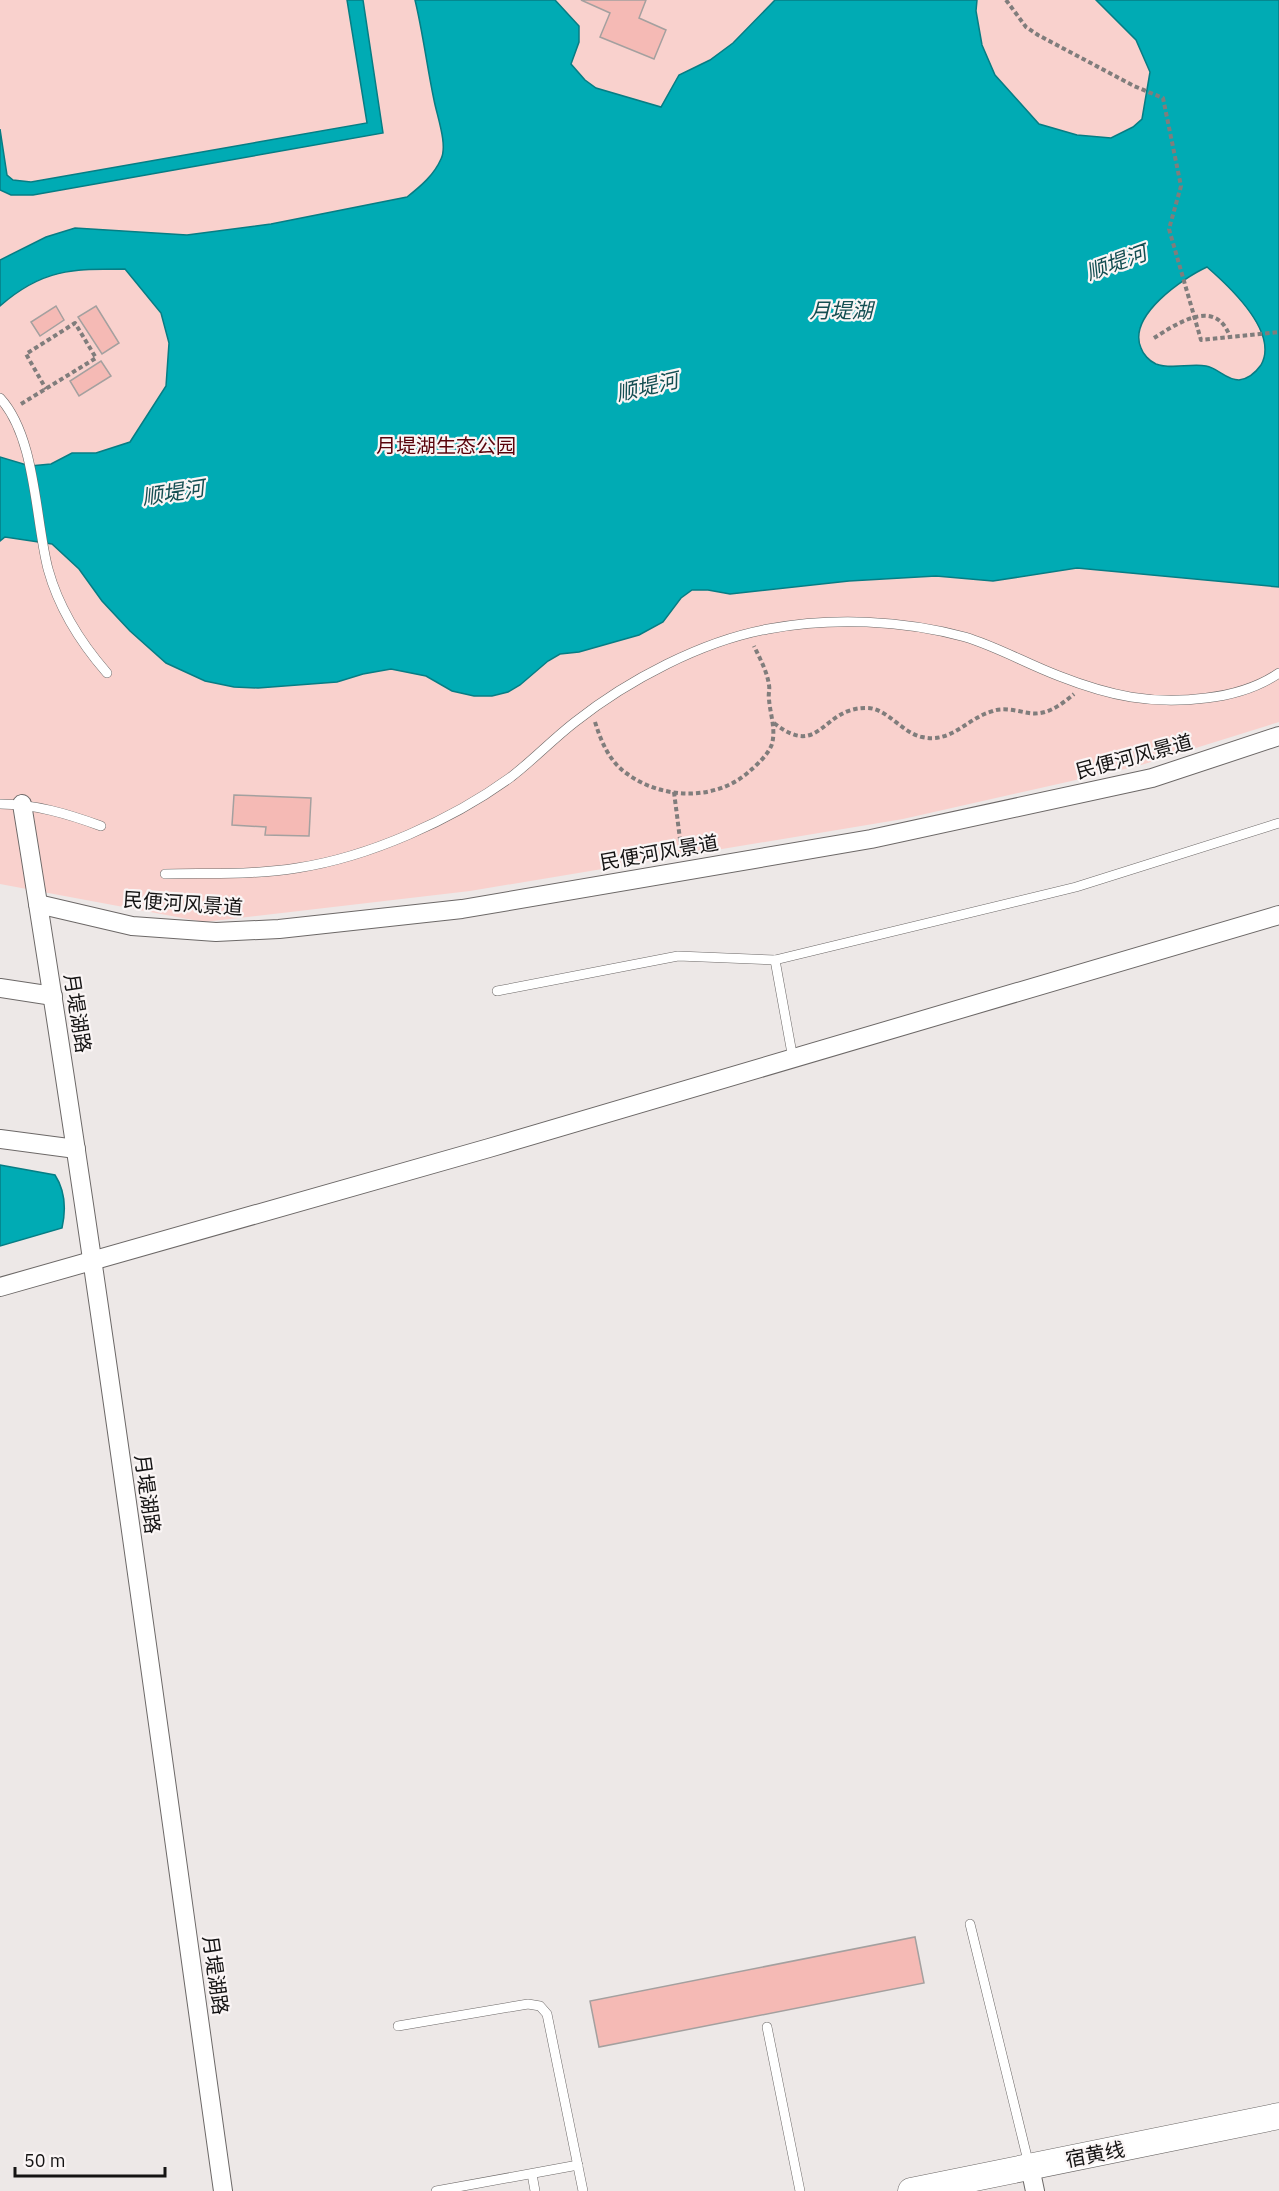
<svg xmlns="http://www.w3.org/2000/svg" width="1279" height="2191" font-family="'IBM Plex Sans','Noto Sans SC',sans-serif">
  <rect width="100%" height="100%" fill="#ede8e7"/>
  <polygon fill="#f9d1cd" points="0,0 1279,0 1279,722 1138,766 903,819 470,891 204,922 0,884"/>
  <g fill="#00abb4" stroke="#067d84" stroke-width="1.5" fill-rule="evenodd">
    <polygon points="347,0 363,0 383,133 33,195 11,195 0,190 0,129 7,175 13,180 31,182 367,123"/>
    <path d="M415,0H555L579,26V42L571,64L585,80L596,88L661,107L679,75L710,60L733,43L775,0H977L976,11L982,45L995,75L1039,124L1077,135L1111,138L1133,127L1142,119L1150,72L1136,40L1096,0H1279V587L1077,568L993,581L936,576L849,581L730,594L708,590H692L681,598L663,622L639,635L579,652L560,654L548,661L520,685L508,692L492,696H474L452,691L426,676L391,669L363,674L337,682L258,688L234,687L205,681L166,663L130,631L102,601L79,569L52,544L5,537L0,541V457L30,466L51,464L72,453H96L130,442L166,386L169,343L161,313L125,269C72,269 42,269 0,306V260L46,237L75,228L187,235L271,224L407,197C421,186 434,175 441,159C448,145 437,116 434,100C427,67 423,33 415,0ZM1207,267C1230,287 1279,333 1261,365C1256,372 1248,379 1239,380C1226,380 1218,368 1206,366C1190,363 1171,370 1156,364C1149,361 1143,354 1141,348C1127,316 1183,278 1207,267Z"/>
    <path d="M0,1165L55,1175C66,1192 66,1210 62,1228L0,1246Z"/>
  </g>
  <g fill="#f5bab5" stroke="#a4a09f" stroke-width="1.5">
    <polygon points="581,0 646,0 639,18 666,30 654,59 600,37 610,13"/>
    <polygon points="56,306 64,320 40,336 31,322"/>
    <polygon points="96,306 119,343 102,354 78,317"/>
    <polygon points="101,361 111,376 79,396 70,381"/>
    <polygon points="234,795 311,798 309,836 265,835 266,827 232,825"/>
    <polygon points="915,1937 924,1983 599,2047 590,2001"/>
  </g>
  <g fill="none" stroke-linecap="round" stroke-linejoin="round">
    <g stroke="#6c6867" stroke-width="10">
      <g id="service">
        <path d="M0,398C36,437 35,519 48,569C59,609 80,642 107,673"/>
        <path d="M0,804C35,804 68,814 101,826"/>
        <path d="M165,874C208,873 254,875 297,868C369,857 452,820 511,777C533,760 553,739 575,722C628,680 702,641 768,629C832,617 902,620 965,637C998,647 1027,664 1059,676C1110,696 1152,705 1206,698C1232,695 1257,688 1279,673"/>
        <polyline points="775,960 793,1059"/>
        <polyline points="497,991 678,956 775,960 1076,887 1279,823"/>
        <polyline points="970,1924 1029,2165"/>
        <polyline points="398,2026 528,2004 540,2006 547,2014 583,2191"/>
        <polyline points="767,2027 800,2191"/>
        <polyline points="532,2174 535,2191"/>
        <polyline points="436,2191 578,2165"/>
      </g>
    </g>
    <g stroke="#6c6867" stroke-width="20">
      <g id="minor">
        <path d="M22,804C97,1265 158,1728 223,2191"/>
        <polyline points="38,904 132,926 216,932 279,929 462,909 871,839 1152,778 1279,736"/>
        <polyline points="0,988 53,996"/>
        <polyline points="0,1139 76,1149"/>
        <polyline points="0,1287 489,1148 1279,915"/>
        <polyline points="1030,2167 1035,2191"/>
      </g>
    </g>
    <g stroke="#6c6867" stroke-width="27">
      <polyline id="secondary" points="911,2191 1279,2116"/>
    </g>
    <g stroke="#807d7c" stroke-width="4" stroke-dasharray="4.5 3" stroke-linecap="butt">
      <polyline points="1006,0 1026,27 1038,35 1134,86 1163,98 1181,186 1169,229 1201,340 1279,332"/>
      <path d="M1154,338C1178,323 1216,297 1230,337"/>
      <polyline points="21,404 96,358 75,323 26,354 46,389"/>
      <path d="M595,722C601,741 609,761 626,773C662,800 718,802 752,769C759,763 769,753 772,744C776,728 770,714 769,699C768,694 770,690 769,685C767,671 760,659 754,646"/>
      <path d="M774,723C821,760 821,707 867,708C887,708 902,733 922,737C951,744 967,718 993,711C1004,707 1017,711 1029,713C1046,716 1061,705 1074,694"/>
      <polyline points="674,792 680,839 684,855"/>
    </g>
    <use href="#service" stroke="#fff" stroke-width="9"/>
    <use href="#minor" stroke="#fff" stroke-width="18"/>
    <use href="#secondary" stroke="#fff" stroke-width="26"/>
  </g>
  <g text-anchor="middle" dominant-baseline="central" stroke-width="4.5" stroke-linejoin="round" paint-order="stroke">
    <g font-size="20" fill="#59030b" stroke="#faf5f5">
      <text x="446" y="445">月堤湖生态公园</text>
    </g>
    <g font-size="20" fill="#141313" stroke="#faf5f5">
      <text transform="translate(1134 756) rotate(-15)">民便河风景道</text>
      <text transform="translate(659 852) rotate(-10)">民便河风景道</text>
      <text transform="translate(183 903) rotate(4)">民便河风景道</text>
      <text transform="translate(78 1013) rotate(81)">月堤湖路</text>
      <text transform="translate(148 1494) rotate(82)">月堤湖路</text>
      <text transform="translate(216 1975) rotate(82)">月堤湖路</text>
      <text transform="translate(1095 2154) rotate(-11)">宿黄线</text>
    </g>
    <g font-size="21" font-style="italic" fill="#144e52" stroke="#faf5f5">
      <text transform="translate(1116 262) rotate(-20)">顺堤河</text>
      <text x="841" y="310">月堤湖</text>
      <text transform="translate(647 386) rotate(-13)">顺堤河</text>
      <text transform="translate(173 492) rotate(-9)">顺堤河</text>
    </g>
  </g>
  <path d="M15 2167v9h150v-9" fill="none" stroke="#141313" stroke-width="3"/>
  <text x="24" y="2167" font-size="18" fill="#141313" stroke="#faf5f5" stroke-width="4.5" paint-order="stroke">50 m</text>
</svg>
